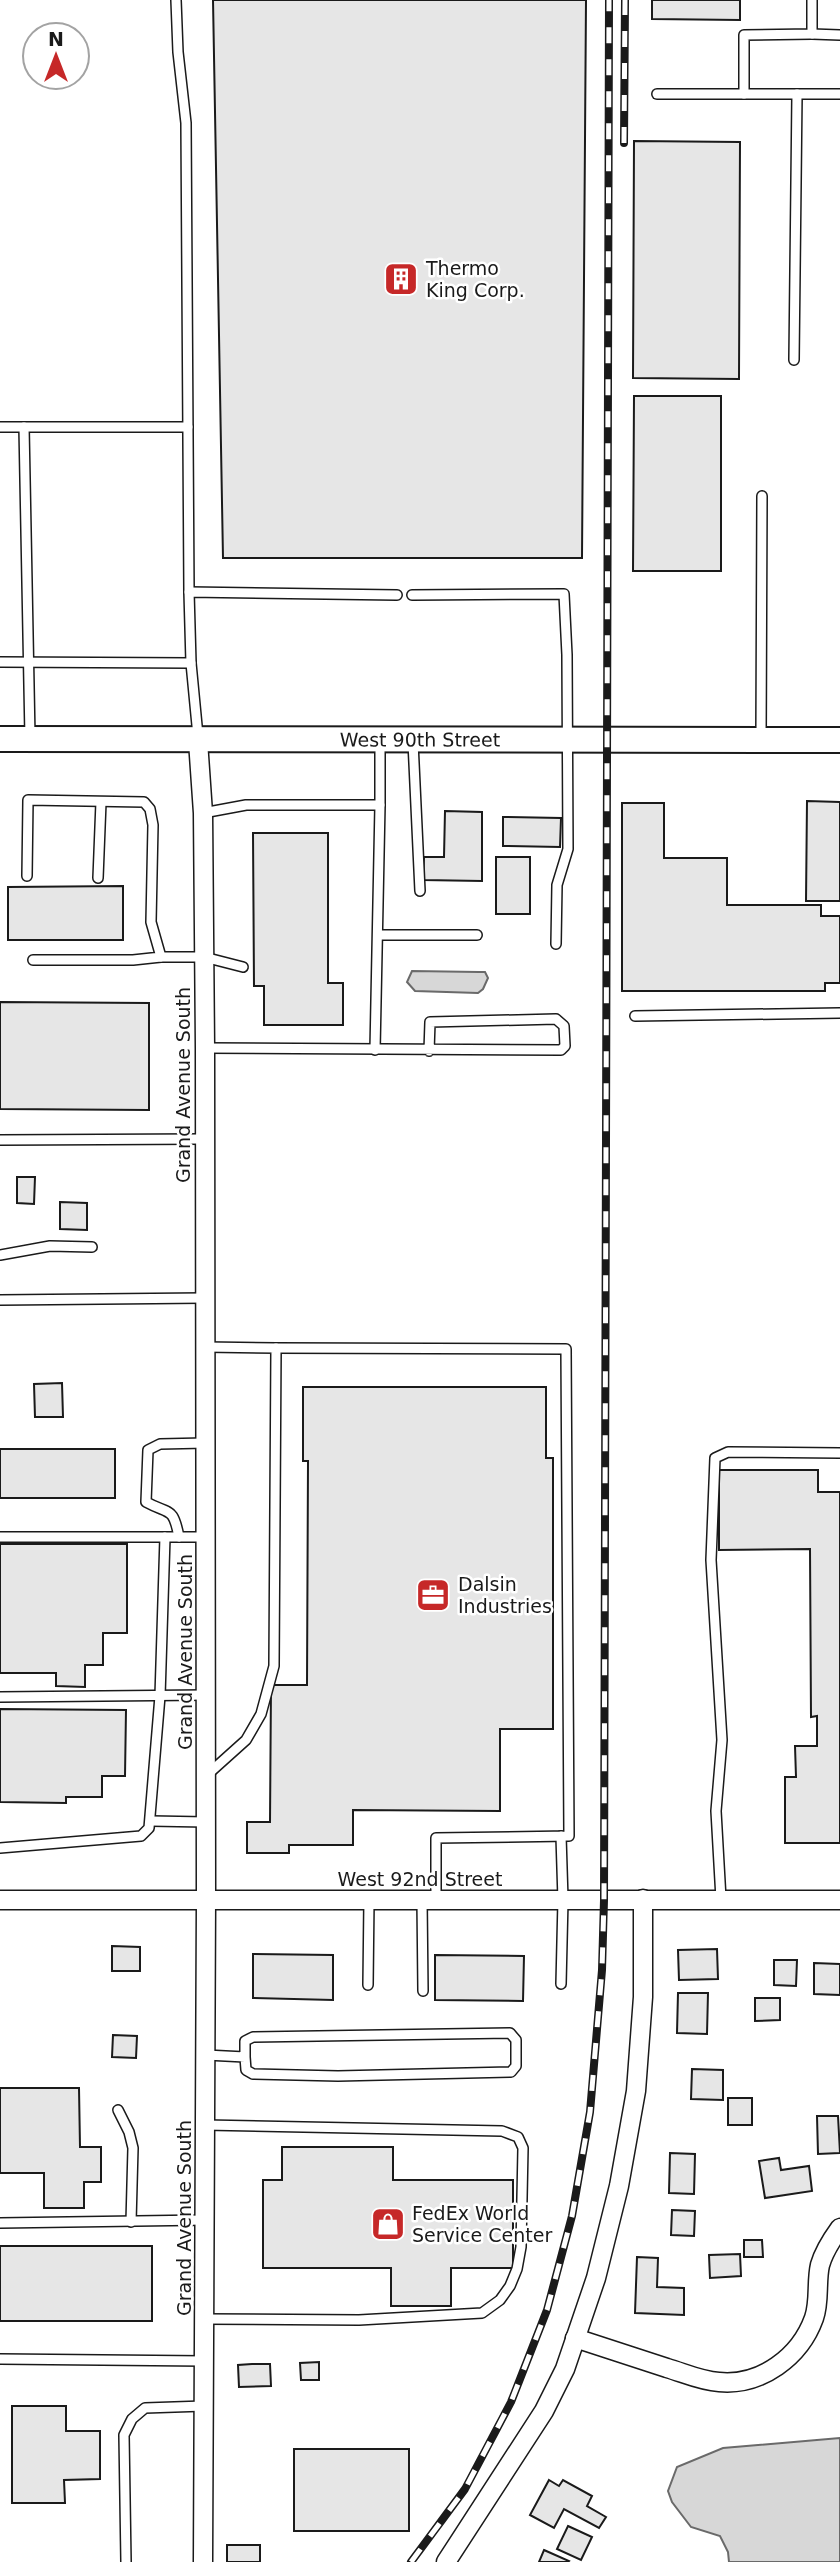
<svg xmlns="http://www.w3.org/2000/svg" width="840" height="2562" font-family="'DejaVu Sans',sans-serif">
  <rect width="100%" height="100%" fill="#fff"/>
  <g fill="#d7d7d7" stroke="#6a6a6a" stroke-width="2">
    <polygon points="412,971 479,972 485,972 488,978 483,989 478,993 415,991 407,982"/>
    <polygon points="840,2438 840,2562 729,2562 728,2552 720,2536 691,2527 672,2502 668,2491 677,2467 723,2448"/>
  </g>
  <g fill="#e6e6e6" stroke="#1a1a1a" stroke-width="2">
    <polygon points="213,0 586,0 582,558 223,558"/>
    <polygon points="652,0 740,0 740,20 652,19"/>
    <polygon points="634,141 740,142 739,379 633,378"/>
    <polygon points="634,396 721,396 721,571 633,571"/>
    <polygon points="807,801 840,802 840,901 806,901"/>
    <polygon points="622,803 664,803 664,858 727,858 727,905 821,905 821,916 840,916 840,983 825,983 825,991 622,991"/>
    <polygon points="445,811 482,812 482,881 423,880 424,857 444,857"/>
    <polygon points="503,817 561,818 560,847 503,846"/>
    <polygon points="253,833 328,833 328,983 343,983 343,1025 264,1025 264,986 254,986"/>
    <rect x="496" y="857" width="34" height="57"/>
    <polygon points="123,886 123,940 8,940 8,887"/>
    <polygon points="0,1002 149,1003 149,1110 0,1109"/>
    <polygon points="17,1177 35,1177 34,1204 17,1203"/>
    <polygon points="60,1202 87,1203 87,1230 60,1229"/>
    <polygon points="62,1383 63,1417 35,1417 34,1384"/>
    <polygon points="303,1387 546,1387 546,1458 553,1458 553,1729 500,1729 500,1811 353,1810 353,1845 289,1845 289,1853 247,1853 247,1822 270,1822 271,1685 307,1685 308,1461 303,1461"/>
    <rect x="0" y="1449" width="115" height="49"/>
    <polygon points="719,1470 818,1470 818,1492 840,1492 840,1843 785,1843 785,1777 796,1777 795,1746 817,1746 817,1716 811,1717 810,1549 719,1550"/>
    <polygon points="0,1544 127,1544 127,1633 103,1633 103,1665 85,1665 85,1687 56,1686 56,1673 0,1673"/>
    <polygon points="0,1709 126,1710 125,1776 102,1776 102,1797 66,1797 66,1803 0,1802"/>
    <polygon points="112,1946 140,1947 140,1971 112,1971"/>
    <polygon points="717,1949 718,1979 679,1980 678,1950"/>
    <polygon points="253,1954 333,1955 333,2000 253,1998"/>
    <polygon points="435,1955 524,1956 523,2001 435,2000"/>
    <polygon points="774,1960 797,1960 796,1986 774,1985"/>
    <polygon points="814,1963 840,1964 840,1995 814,1994"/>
    <polygon points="678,1993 708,1993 707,2034 677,2033"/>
    <polygon points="755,1998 780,1998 780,2020 755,2021"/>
    <polygon points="113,2035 137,2036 136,2058 112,2057"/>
    <polygon points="692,2069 723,2070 723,2100 691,2099"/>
    <polygon points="0,2088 79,2088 80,2147 101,2147 101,2182 84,2182 84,2208 44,2208 44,2173 0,2173"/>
    <rect x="728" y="2098" width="24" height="27"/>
    <polygon points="817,2116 838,2116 840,2153 818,2154"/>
    <polygon points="282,2147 393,2147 393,2180 513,2180 513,2268 451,2268 451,2306 391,2306 391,2268 263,2268 263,2180 282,2180"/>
    <polygon points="670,2153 695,2154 694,2194 669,2193"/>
    <polygon points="779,2158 781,2170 809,2166 812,2191 765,2198 759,2161"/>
    <polygon points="672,2210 695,2211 694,2236 671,2235"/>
    <polygon points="744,2240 762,2240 763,2257 744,2257"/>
    <rect x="0" y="2246" width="152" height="75"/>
    <polygon points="740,2254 741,2276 710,2278 709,2255"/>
    <polygon points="637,2257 658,2258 657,2287 684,2288 684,2315 635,2313"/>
    <polygon points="319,2362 319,2380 301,2380 300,2363"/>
    <polygon points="252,2364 270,2364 271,2386 239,2387 238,2365"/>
    <polygon points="12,2406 66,2406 66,2431 100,2431 100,2479 64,2480 65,2503 12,2503"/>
    <rect x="294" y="2449" width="115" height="82"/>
    <polygon points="549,2480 559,2486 563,2480 592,2496 587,2506 606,2517 599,2528 564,2509 554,2528 530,2515"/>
    <polygon points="568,2526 592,2537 581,2560 557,2549"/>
    <rect x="227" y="2545" width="33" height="17"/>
    <polygon points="544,2550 569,2561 568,2562 539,2562"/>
  </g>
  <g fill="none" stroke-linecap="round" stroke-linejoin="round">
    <g stroke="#1a1a1a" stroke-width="12">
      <g id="lane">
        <polyline points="176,0 178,52 186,123 189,592"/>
        <polyline points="812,34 840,35"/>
        <polyline points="657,94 840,94"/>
        <polyline points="744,94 744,35 812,34 812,0"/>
        <polyline points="794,360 797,94"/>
        <polyline points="0,427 188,427"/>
        <polyline points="24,427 30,737"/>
        <polyline points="412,595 564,594 567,655 568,849 557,885 556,944"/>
        <polyline points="0,662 191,663"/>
        <polyline points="198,736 191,663 189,592 397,595"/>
        <polyline points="761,738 762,496"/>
        <polyline points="413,742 420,891"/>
        <polyline points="203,813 246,805 380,805 380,741"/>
        <polyline points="27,876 28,800 144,802 150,809 153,825 151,922 161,957 133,960 33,960"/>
        <polyline points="98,878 101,802"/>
        <polyline points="379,935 477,935"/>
        <polyline points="161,957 204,957 243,967"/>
        <polyline points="635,1016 840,1013"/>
        <polyline points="205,1048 561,1050 565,1046 564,1026 556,1019 430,1022 429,1051"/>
        <polyline points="375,1050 380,805"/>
        <polyline points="0,1140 204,1139"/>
        <polyline points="0,1255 50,1246 92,1247"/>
        <polyline points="0,1300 204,1298"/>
        <polyline points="205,1347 276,1348 274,1666 261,1714 246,1740 207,1775"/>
        <polyline points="276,1348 566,1349 569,1836 436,1838 436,1900"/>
        <polyline points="0,1537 205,1537"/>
        <path d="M179,1537C173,1506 170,1515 146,1502L148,1450L160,1444L205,1443"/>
        <polyline points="0,1697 206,1695"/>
        <polyline points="151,1821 206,1822"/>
        <polyline points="0,1848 141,1836 149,1828 160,1696 165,1537"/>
        <polyline points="721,1899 716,1811 722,1740 711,1560 715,1458 728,1452 840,1453"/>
        <polyline points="422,1900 423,1991"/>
        <polyline points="561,1984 563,1900 561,1836"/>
        <polyline points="368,1985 369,1900"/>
        <polyline points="206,2055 245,2057 245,2041 253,2037 510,2033 516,2040 516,2066 511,2072 338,2076 253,2074 246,2070 245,2057"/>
        <polyline points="118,2110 129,2132 133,2148 131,2222"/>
        <polyline points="0,2223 205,2220"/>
        <polyline points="204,2319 359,2320 482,2313 500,2300 510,2286 517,2269 521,2247 523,2148 518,2137 502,2131 205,2125"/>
        <polyline points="0,2359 204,2361"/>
        <polyline points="126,2562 124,2435 132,2419 145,2408 204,2406"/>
      </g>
    </g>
    <g stroke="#1a1a1a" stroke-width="21">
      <g id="street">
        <polyline points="198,741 203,813 205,1048 206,1900 203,2562"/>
        <polyline points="0,1900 840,1900"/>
        <path d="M575,2338C606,2348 637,2358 667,2368C684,2373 701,2381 719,2382C761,2386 800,2357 814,2318C820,2301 816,2282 820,2265C824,2251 832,2239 840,2228"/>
        <polyline points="446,2562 544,2411 565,2369 596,2278 619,2186 636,2091 643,1997 643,1899"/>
      </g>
    </g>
    <g stroke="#1a1a1a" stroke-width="28">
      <g id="secondary">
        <path id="s1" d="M0,739L840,740"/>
      </g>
    </g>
    <use href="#lane" stroke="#fff" stroke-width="9"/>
    <use href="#street" stroke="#fff" stroke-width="18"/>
    <use href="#secondary" stroke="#fff" stroke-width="24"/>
    <g stroke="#1a1a1a" stroke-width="8">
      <g id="rail">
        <polyline points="624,143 625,0"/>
        <polyline points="411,2562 465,2489 511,2402 547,2310 572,2216 590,2112 602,1970 604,1900 609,0"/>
      </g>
    </g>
    <use href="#rail" stroke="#fff" stroke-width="5" stroke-dasharray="16" stroke-linecap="butt"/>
  </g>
  <defs>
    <g id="building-square" transform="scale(1.75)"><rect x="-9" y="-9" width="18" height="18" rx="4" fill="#c62828" stroke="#fff"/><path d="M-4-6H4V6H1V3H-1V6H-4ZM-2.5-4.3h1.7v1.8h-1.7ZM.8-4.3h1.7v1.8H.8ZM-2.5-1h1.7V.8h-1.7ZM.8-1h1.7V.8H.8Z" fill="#fff"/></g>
    <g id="office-square" transform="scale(1.75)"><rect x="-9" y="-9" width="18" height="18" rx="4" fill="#c62828" stroke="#fff"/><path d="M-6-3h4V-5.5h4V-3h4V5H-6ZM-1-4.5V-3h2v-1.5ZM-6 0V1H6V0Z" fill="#fff"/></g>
    <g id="shop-square" transform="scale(1.75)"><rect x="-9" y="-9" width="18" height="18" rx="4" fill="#c62828" stroke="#fff"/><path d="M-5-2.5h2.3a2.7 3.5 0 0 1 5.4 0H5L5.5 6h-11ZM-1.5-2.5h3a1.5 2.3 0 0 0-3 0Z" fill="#fff"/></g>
  </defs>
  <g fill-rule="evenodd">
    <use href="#building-square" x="401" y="279"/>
    <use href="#office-square" x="433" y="1595"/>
    <use href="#shop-square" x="388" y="2224"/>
  </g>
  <g text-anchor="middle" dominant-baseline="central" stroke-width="5" stroke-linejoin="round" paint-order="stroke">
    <g font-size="19" fill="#1a1a1a" stroke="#fff" text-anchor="start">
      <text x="426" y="268">Thermo<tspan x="426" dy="22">King Corp.</tspan></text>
      <text x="458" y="1584">Dalsin<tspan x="458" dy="22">Industries</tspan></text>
      <text x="412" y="2213">FedEx World<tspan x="412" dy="22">Service Center</tspan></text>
    </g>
    <g font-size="19" fill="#1a1a1a" stroke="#fff">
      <text stroke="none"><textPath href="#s1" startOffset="420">West 90th Street</textPath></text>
      <text transform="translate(183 1085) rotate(-90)">Grand Avenue South</text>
      <text transform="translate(185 1652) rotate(-90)">Grand Avenue South</text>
      <text x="420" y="1879">West 92nd Street</text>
      <text transform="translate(184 2218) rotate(-90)">Grand Avenue South</text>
    </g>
  </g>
  <g transform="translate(56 56)"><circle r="33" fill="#ffffff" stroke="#a3a3a3" stroke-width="2"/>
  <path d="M0-5L12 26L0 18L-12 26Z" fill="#c62828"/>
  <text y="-10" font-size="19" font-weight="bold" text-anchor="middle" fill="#1a1a1a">N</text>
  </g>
</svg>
